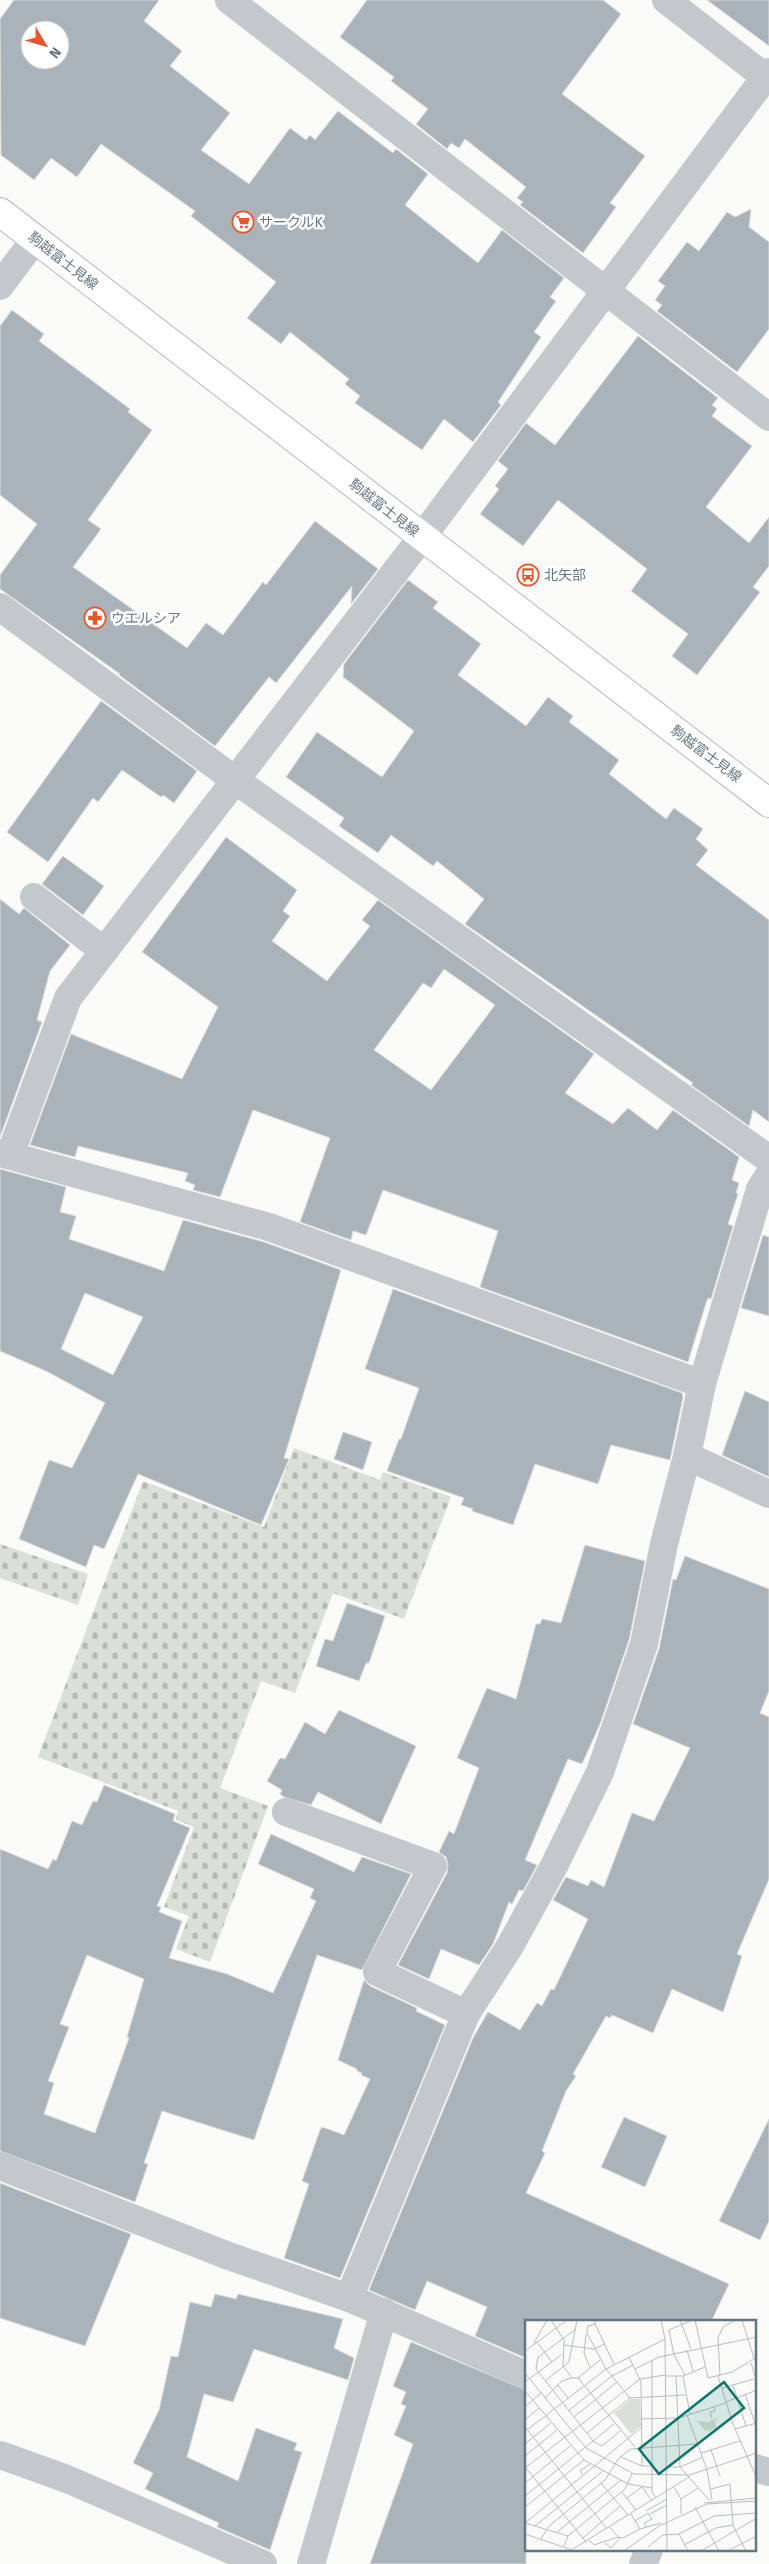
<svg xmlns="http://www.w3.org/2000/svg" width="769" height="2564" font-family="'Fira Sans','Noto Sans JP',sans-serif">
  <defs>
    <pattern id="cemetery-stones" width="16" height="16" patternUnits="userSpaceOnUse" patternTransform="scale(1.25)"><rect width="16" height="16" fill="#dadfd7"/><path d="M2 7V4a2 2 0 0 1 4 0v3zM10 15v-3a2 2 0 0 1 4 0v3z" fill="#b4b9b4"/></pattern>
  </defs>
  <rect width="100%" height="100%" fill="#fafaf8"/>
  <g fill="url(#cemetery-stones)">
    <polygon points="294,1448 380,1480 383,1472 451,1497 404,1619 333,1593 295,1693 261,1681 220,1788 268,1806 210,1962 176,1949 189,1916 164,1907 194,1827 176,1820 178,1811 38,1757 143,1481 264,1527"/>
    <polygon points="0,1544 88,1574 78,1605 0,1578"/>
  </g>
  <g fill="#aab3b9" stroke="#dcdcda" fill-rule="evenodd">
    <path d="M14,0H159L144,21L182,51L170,66L230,113L201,150L249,184L290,128L306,140L310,135L315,140L338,111L393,153L396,149L428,174L405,205L478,263L502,230L564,278L550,297L556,301L534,332L541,337L498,402L501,405L473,442L444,419L422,450L355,403L360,396L345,384L349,379L290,332L281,344L247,318L276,282L191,216L195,211L101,144L77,177L51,158L34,180L1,155L0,19ZM30,30H60V60H30Z"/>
    <polygon points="367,0 603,0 621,14 562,94 645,156 610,203 616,207 583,253 520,205 523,202 517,198 526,187 465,139 459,148 451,143 447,149 416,124 428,109 391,81 394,77 340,37"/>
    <polygon points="707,0 769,0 769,46"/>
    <polygon points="751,209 749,227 769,242 769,329 737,372 657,311 662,305 655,300 665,286 658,281 687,242 699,251 727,212 735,217"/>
    <polygon points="12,310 44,334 39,341 130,409 128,412 152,430 88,520 101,529 73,567 187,648 206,623 223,635 263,582 266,585 315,521 378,569 351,604 352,586 276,683 269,677 215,746 119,675 120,674 0,589 0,575 37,524 0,495 0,326"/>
    <polygon points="638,336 718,398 712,405 717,409 712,416 752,446 706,507 749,543 769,517 769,566 753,587 760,592 697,675 672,656 688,634 631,591 647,569 558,500 523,546 480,514 499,489 495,486 508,469 498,461 526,423 555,445"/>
    <polygon points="408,580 438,602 433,608 481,644 458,675 526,726 548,697 573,716 569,722 619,760 609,774 666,819 674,808 703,829 696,839 708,850 696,865 769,920 769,1122 753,1110 749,1126 691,1085 693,1083 465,924 484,899 437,861 433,866 391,835 378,853 339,826 344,818 286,777 317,732 382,777 414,731 343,677 344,664"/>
    <polygon points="101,701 197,771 174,803 163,795 161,797 122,770 98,802 93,798 48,862 7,832"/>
    <path d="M226,837L297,890L283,911L290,916L272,941L327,981L370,926L362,920L378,900L594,1054L565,1093L613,1124L628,1108L657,1130L673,1110L739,1157L732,1180L739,1183L736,1193L738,1194L728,1224L733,1226L711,1299L708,1298L706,1303L688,1362L480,1287L498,1231L383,1190L366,1235L353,1231L351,1240L300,1222L330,1138L253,1110L220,1197L193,1190L195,1185L185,1181L188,1173L78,1146L75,1157L30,1145L71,1034L182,1079L218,1007L142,952ZM444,969L495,1005L431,1090L374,1050L423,983L431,988Z"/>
    <polygon points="63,856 104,886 83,915 42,884"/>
    <polygon points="0,899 19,914 24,908 70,945 50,971 37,1020 42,1022 0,1137"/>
    <path d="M0,1169L66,1187L60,1212L76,1216L69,1239L164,1271L183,1220L264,1242L341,1270L284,1458L289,1459L261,1525L138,1474L104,1549L94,1545L86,1567L19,1539L49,1460L72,1468L105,1403L48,1372L0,1351ZM85,1293L143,1317L113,1375L61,1349Z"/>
    <polygon points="763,1235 769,1237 769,1316 741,1308"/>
    <polygon points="393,1289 682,1393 683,1397 670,1460 611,1445 598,1484 535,1464 513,1525 472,1511 473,1509 461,1505 464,1498 387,1471 399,1439 401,1439 419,1388 365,1369"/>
    <polygon points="745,1391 769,1402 769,1477 722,1455"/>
    <polygon points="343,1432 372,1442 363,1470 334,1459"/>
    <polygon points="585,1545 645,1561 629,1640 600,1724 582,1764 568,1759 525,1860 537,1865 523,1891 519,1890 512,1904 509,1902 493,1944 479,1965 441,1949 429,1979 398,1965 447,1873 448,1864 446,1857 439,1852 449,1831 454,1834 479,1768 457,1758 487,1688 516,1699 536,1624 540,1624 542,1619 561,1623"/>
    <polygon points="685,1556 769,1589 769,1691 760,1713 769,1717 769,1879 737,1954 742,1956 723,2012 672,1989 653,2033 612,2015 610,2018 606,2016 573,2074 576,2076 566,2091 542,2151 545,2153 526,2193 729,2284 711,2322 526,2322 526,2358 475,2336 487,2307 427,2281 415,2310 369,2290 473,2038 488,2012 520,2030 537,2003 542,2006 551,1989 554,1990 588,1919 553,1900 566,1877 588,1886 591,1880 604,1887 632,1813 654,1821 690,1748 633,1724 659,1649 673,1579 676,1580"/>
    <polygon points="347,1603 385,1616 369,1663 366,1663 359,1681 316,1666 325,1639 333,1641"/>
    <polygon points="339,1710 416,1746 381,1824 318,1792 311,1805 284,1797 280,1794 282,1790 267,1781 280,1758 285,1759 305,1722 325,1734"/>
    <path d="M104,1785L175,1814L173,1821L190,1828L157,1906L161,1907L159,1912L182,1921L169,1958L227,1974L273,1993L316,1901L310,1898L314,1889L258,1864L271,1834L354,1872L362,1857L411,1874L362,1970L317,1955L254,2140L162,2111L144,2163L148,2164L135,2202L0,2151V1849L48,1869L53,1859L56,1861L72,1821L82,1825L93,1801L97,1802ZM87,1955L144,1979L127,2037L129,2038L95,2133L44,2114L54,2083L48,2081L69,2027L60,2024Z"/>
    <polygon points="364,1980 370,1986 417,2008 416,2011 445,2025 340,2278 284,2258 309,2184 302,2181 320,2130 322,2127 344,2135 370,2079 361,2075 362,2073 357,2071 357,2069 338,2060"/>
    <polygon points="624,2117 667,2136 645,2187 601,2167"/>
    <polygon points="769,2119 769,2221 760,2240 719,2221"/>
    <polygon points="0,2183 131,2234 85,2346 0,2318"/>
    <polygon points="215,2294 236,2299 238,2294 343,2319 334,2348 354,2358 348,2380 254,2349 233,2402 204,2394 187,2457 238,2481 256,2428 297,2443 294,2450 302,2452 270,2550 217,2527 219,2523 145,2489 153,2473 133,2463 159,2410 171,2356 178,2357 190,2302 211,2307"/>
    <polygon points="411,2342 526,2390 526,2564 370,2564 413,2444 394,2435 406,2406 401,2404 406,2392 393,2386"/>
  </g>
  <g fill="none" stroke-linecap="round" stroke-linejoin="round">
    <g stroke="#b3babf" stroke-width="30">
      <polyline id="secondary" points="0,212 769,803"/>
    </g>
    <g stroke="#c3c8cc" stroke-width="28">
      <polyline points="229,0 769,417"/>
      <polyline points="666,0 769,80"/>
      <polyline points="0,286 35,239"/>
      <polyline points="0,607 235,780 769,1159"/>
      <polyline points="34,897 104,951"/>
      <polyline points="0,1153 269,1227 702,1384"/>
      <polyline points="10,1155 68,998 422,537 769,72"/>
      <polyline points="687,1456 769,1494"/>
      <polyline points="286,1812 433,1866 377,1972 466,2014"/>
      <polyline points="0,2166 226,2255 349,2298 526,2375"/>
      <polyline points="349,2298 466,2014 510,1946 554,1866 600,1772 644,1644 664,1544 687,1456 702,1384 760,1189 769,1175"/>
      <polyline points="0,2455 67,2479 263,2564"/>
      <polyline points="755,2468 769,2472"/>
      <polyline points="643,2564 649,2550"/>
    </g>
    <polyline stroke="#c3c8cc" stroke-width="28" points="311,2564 384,2312"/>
    <use href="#secondary" stroke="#fff" stroke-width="28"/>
  </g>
  <defs>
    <g id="supermarket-ring" transform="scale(1.125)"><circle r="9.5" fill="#fff" stroke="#e4572e" stroke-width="1.5"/><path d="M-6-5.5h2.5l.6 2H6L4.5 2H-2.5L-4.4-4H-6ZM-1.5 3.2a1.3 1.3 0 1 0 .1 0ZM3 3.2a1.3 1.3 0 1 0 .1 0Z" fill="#e4572e"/></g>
    <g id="bus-ring" transform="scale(1.125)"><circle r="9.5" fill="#fff" stroke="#e4572e" stroke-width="1.5"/><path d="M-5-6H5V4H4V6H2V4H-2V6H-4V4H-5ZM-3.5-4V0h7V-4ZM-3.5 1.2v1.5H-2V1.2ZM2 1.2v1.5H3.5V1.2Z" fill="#e4572e"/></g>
    <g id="pharmacy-ring" transform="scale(1.125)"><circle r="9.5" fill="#fff" stroke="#e4572e" stroke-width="1.5"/><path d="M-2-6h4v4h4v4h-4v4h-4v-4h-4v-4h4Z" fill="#e4572e"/></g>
  </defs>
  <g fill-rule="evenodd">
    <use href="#supermarket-ring" x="243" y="222"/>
    <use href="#bus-ring" x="528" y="575"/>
    <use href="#pharmacy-ring" x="95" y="618"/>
  </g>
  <g text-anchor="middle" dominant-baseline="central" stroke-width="5" stroke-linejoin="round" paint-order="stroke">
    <g font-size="14" fill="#657683" stroke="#fff" text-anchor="start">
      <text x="259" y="222">サークルK</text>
      <text x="544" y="575">北矢部</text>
      <text x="111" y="618">ウエルシア</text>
    </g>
    <g font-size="14" fill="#657683" stroke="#fff">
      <text transform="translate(63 261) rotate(38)">駒越富士見線</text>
      <text transform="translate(384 508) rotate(38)">駒越富士見線</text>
      <text transform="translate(706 754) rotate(37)">駒越富士見線</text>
    </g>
  </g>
  <g transform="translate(525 2320)">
    <rect width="231" height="231" fill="#fafaf8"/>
    <path d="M106,79H115L116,106L106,114L89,93Z" fill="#dadfd7"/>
    <path d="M194,97L190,101L191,108L185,110L186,116L184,110L180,111L172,101L183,102Z" fill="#dadfd7"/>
    <path fill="none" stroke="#b5bdc2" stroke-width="1" d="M26,0L39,20L38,46L47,58H53L110,127M70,0V4L63,6L62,13L81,49L105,78L160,75M136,0L140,19L142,231M155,0L166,29M170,0L183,58L207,52L232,37M217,0L229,38M70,4L89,44M51,9L13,37L11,49L68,121L77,126L95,111M144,10L149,35L160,55M144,10L167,0M61,14L59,33L65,48M12,22L27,42M9,23L22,0M39,25L69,29L80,24M162,30L168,51M0,31L42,0M104,37L116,62L117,146M127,40V172L131,178M226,43L232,62M110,49L134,37L232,17M0,53L61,128L109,154L164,155L232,133M140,56H158L180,47M151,56L155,147L185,181M158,56L165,94M193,56L208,104L232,159M195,56L193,18L198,7L210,0M53,58L75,40M20,61L44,42L52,0M0,62L36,35M33,65L43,78M208,65L221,106M197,68L229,59M0,71L59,140L103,164L127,168M220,74L232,109M20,78L37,61L47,58M201,82L232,70M0,87L16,73M43,91L87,56L108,45M162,95L182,150L187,180M49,97L92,62M187,98L185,92L190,91L189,87M117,99L154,98L201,83M0,100L14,88M0,107L82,209M210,109L232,103M2,110L81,49L140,19M62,113L105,78M0,124L26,103M186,130L195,156M176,133L215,121M0,136L32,110M96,137L117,146H128M141,147H155L178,137M0,148L115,59L140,55M1,148L61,222M58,155L55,151L65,144M0,163L45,126M76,163L103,195M149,167L156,179V194M186,169L205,164L208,205L221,231M97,172L111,190M0,176L89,104M102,178L117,167L127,181M156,179L173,168M179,183L232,178M0,187L59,140M170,187L194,231M121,191L142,179M106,194L115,209L136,203M125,194L142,185M110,201L123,193L127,199L119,203L121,207M0,203L117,107M0,203L43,216M10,206L78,151M32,212L96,160M0,214L50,231M154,214L163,231M93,217L98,218L115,209M58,218L95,186M16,219L24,206L80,160L94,138L106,129L172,124M64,220L69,225L93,217L85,207M80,223L86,228L95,218M159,225L191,208L208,205M39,226L43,216L100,169L107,154M123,227L138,215L154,214L189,196L232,193M48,229L164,157M99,231L134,206L182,184L232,181M176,231L230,199M202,231L232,216"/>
    <path fill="#0f766e" fill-opacity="0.15" stroke="#0f766e" stroke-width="2.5" d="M199,62L219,88L134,154L114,129Z"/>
    <rect width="231" height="231" fill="none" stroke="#657683" stroke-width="2.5"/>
  </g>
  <g transform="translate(45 45) rotate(128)"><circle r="24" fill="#ffffff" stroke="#c1c8cd"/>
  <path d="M0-4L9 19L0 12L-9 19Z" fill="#e4572e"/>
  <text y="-8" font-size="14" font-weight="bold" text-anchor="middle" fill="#657683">N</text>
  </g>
</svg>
